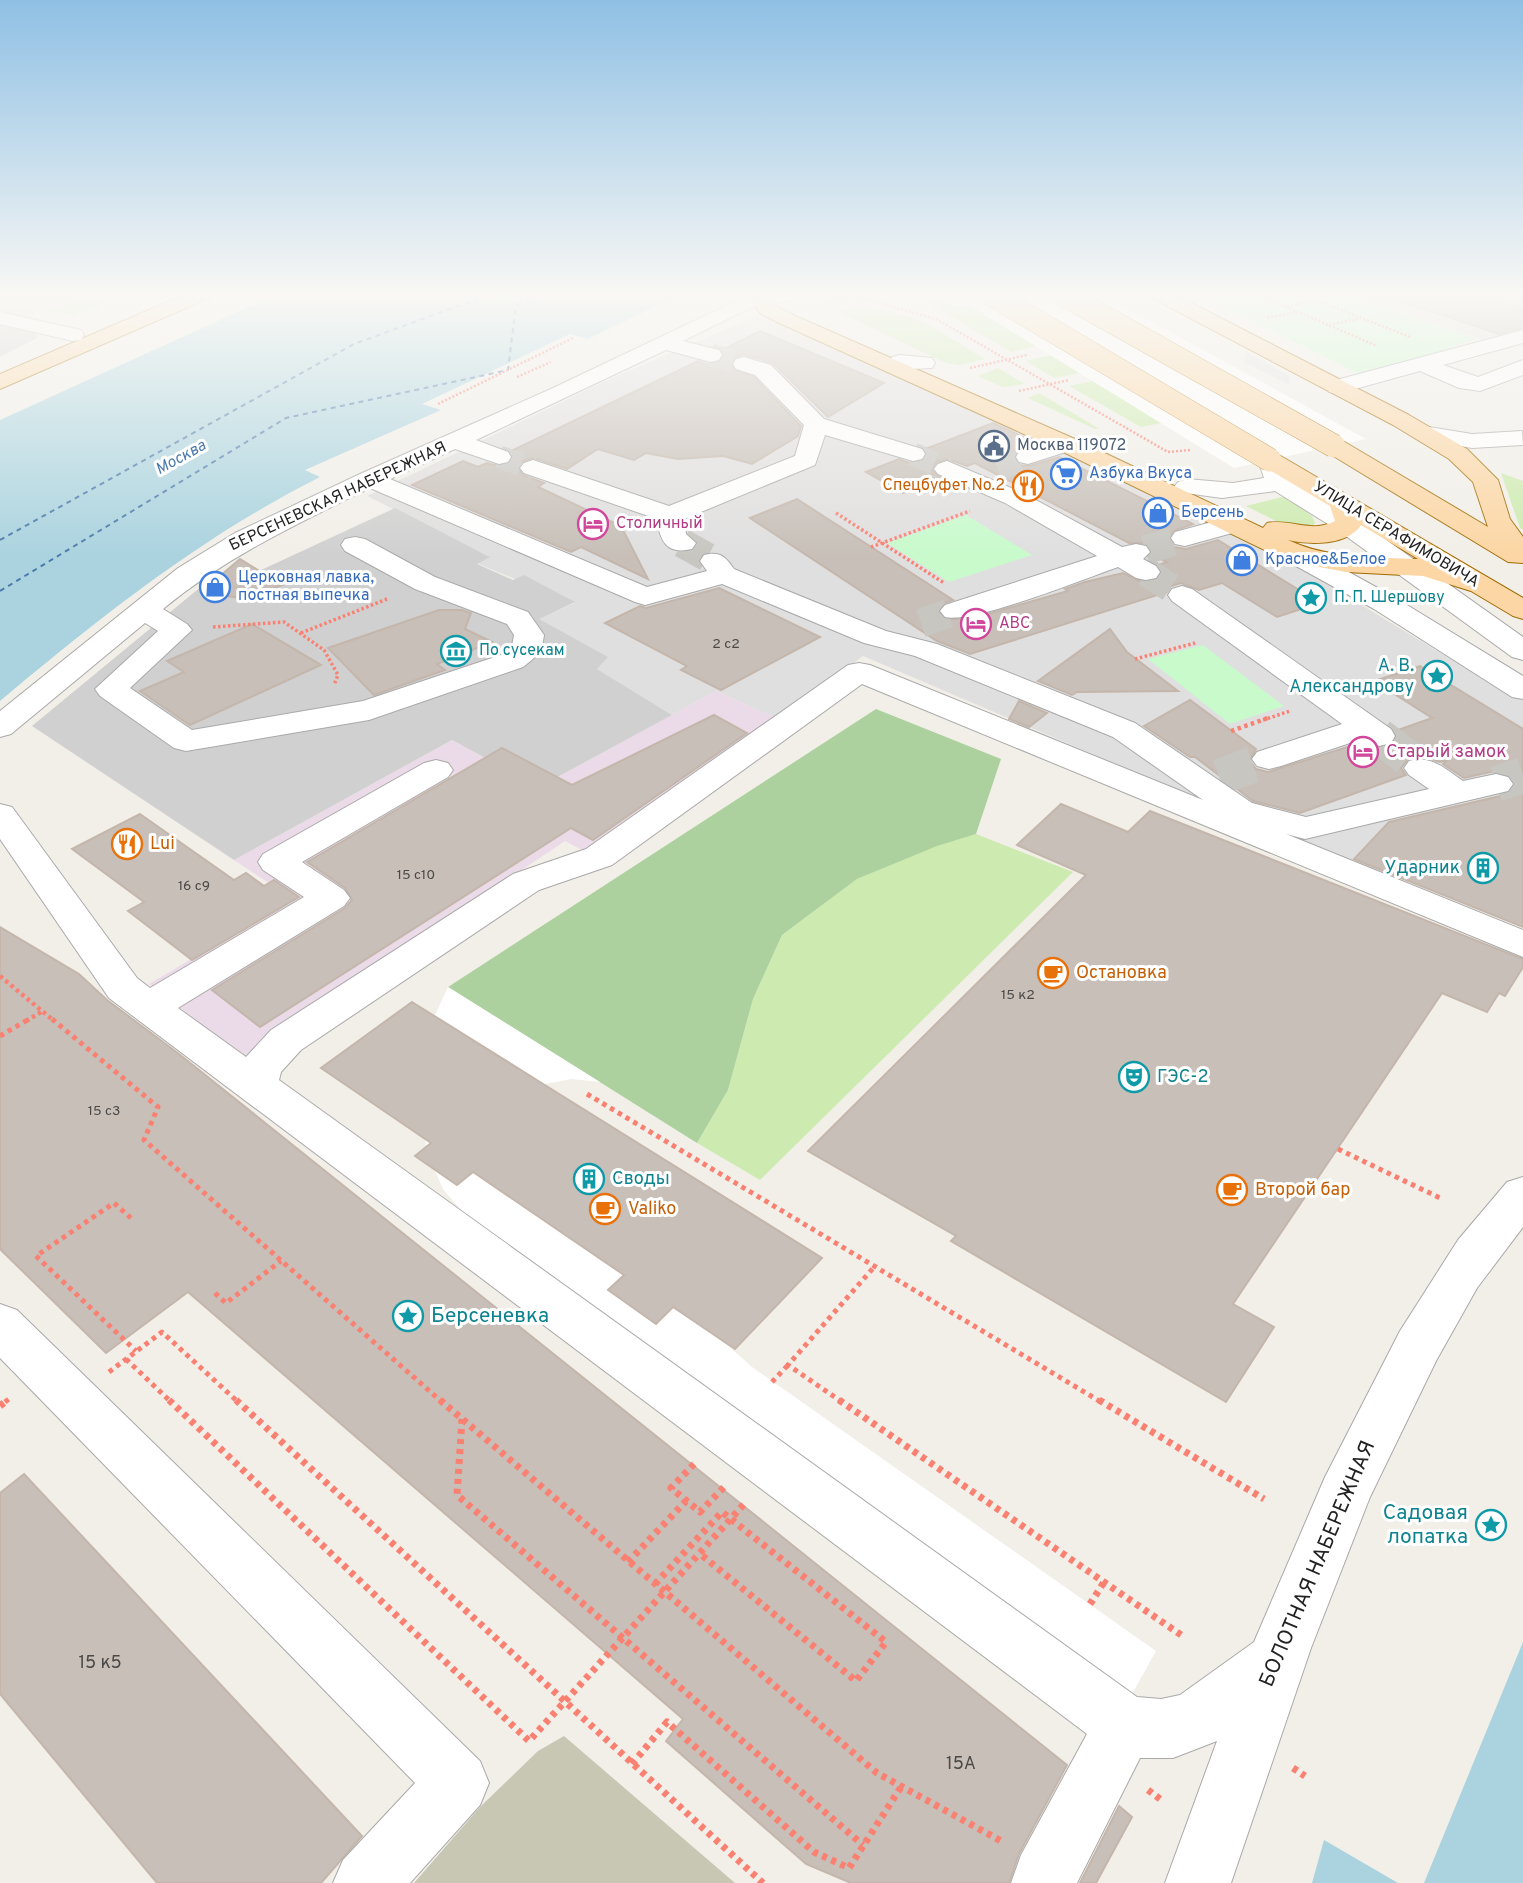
<svg xmlns="http://www.w3.org/2000/svg" width="1523" height="1883" font-family="Overpass,sans-serif">
  <rect width="100%" height="100%" fill="#f2efe9"/>
  <g fill="#e0dfdf">
    <polygon points="0,294 97,294 17,318 0,316"/>
    <polygon points="1347,294 1523,294 1523,328 1486,341"/>
    <polygon points="756,316 766,317 1063,448 1342,587 1345,595 1454,661 1465,661 1523,698 1523,801 1411,851 1385,879 863,656 778,719 716,691 672,715 597,669 607,657 538,619 574,603 476,563 489,556 367,496 603,382"/>
  </g>
  <polygon fill="#ebdbe8" points="716,691 778,719 584,851 565,841 244,1056 149,984 293,899 234,860 452,740 539,787"/>
  <g fill="#d0d0d0">
    <polygon points="0,323 36,333 37,338 0,357"/>
    <polygon points="395,508 490,557 477,564 513,580 524,575 575,602 539,619 608,657 597,669 672,715 539,787 452,740 234,860 32,726 220,571 256,596 282,585 259,571"/>
  </g>
  <polygon fill="#c7c7b4" points="564,1736 735,1883 414,1883 480,1807 538,1751"/>
  <g fill="#cdebb0">
    <polygon points="97,294 131,294 74,315 46,311"/>
    <polygon points="913,294 933,294 955,307 969,305 1036,346 1011,352"/>
    <path d="M851,308C912,307 935,329 985,359L959,365L946,363L836,311Z"/>
    <polygon points="1051,355 1080,373 1054,378 1026,361"/>
    <polygon points="998,368 1025,384 1003,387 978,376"/>
    <polygon points="1093,381 1161,423 1141,427 1069,386"/>
    <polygon points="1039,393 1098,428 1095,429 1028,398"/>
    <polygon points="1501,473 1523,481 1523,530 1520,528"/>
    <polygon points="1286,496 1312,516 1315,523 1313,526 1282,524 1246,506"/>
    <polygon points="976,834 1073,872 760,1180 697,1143 728,1090 753,999 782,935 857,879 937,845"/>
  </g>
  <polygon fill="#add19e" points="876,709 1001,759 976,834 937,846 857,879 782,935 753,999 728,1090 697,1143 448,987"/>
  <g fill="#c8facc">
    <polygon points="1197,294 1343,294 1477,339 1363,376"/>
    <polygon points="966,515 1032,555 949,582 887,543"/>
    <polygon points="1203,645 1284,706 1230,724 1148,659"/>
  </g>
  <polygon fill="#e2e2e2" points="1246,352 1290,376 1289,385 1244,362"/>
  <g fill="#aad3df">
    <path d="M277,294H702L694,298L681,294L588,339L570,334L422,404L441,410L305,470L320,477C201,537 102,616 0,701V420Z"/>
    <polygon points="1523,1642 1523,1883 1424,1883"/>
    <polygon points="1324,1840 1398,1883 1312,1883"/>
  </g>
  <g fill="#fff">
    <polygon points="949,294 1101,294 1366,439 1234,468 969,305 955,307 943,300 955,298"/>
    <polygon points="448,987 600,1082 571,1079 545,1084 533,1094 611,1241 752,1367 1156,1651 1128,1701 476,1228 443,1189 428,1155 419,1106 430,1026"/>
  </g>
  <g fill="none" stroke-linecap="round" stroke-linejoin="round">
    <g stroke="#4a7aab" stroke-width="2" stroke-dasharray="5 4.5" stroke-linecap="butt">
      <polyline points="0,540 354,344 491,294"/>
      <polyline points="0,591 286,418 508,370 516,305 546,294"/>
    </g>
  </g>
  <g fill="#c7bfb8" stroke="#c4b6ab" stroke-width="2">
    <polygon points="1398,294 1482,294 1523,306 1523,328 1499,334 1397,300"/>
    <polygon points="760,331 884,383 828,417 773,363 743,354 734,358 731,363 734,370 754,377 801,426 798,436 752,464 723,456 678,459 646,453 634,460 598,449 567,469 534,458 523,461 518,466 523,475 544,483 538,487 621,526 648,579 581,547 571,552 412,485 463,461 478,467 487,463 498,466 509,465 513,458 511,451 698,361 710,365 720,363 724,356 722,350"/>
    <polygon points="993,423 1030,440 1026,442 1033,445 1018,450 1014,456 1018,465 1029,466 1059,457 1193,524 1173,531 1169,539 1174,547 1186,549 1218,540 1320,603 1277,617 1222,583 1199,590 1181,583 1171,586 1167,592 970,654 937,641 750,518 797,499 953,600 944,603 938,609 945,620 980,616 1068,591 1065,589 1085,582 1123,573 1145,583 1158,579 1162,573 1158,565 1167,562 1151,554 1152,551 1147,543 1129,543 975,463 967,466 948,459 937,462 931,469 940,478 903,493 866,472 899,459 912,464 923,462 927,455 925,449"/>
    <polygon points="240,559 282,585 247,599 201,592"/>
    <polygon points="719,588 820,637 721,690 681,670 687,666 605,623 640,606 646,608"/>
    <polygon points="439,610 462,610 471,613 465,629 492,642 437,664 445,670 374,695 328,648"/>
    <polygon points="252,624 321,665 190,725 140,691 184,672 167,661"/>
    <polygon points="1110,629 1127,652 1178,691 1077,692 1072,695 1038,681"/>
    <polygon points="1420,666 1523,729 1523,927 1354,859 1389,822 1509,794 1516,784 1509,774 1495,771 1464,778 1443,764 1447,760 1440,762 1425,757 1409,758 1401,768 1406,775 1300,813 1253,801 1195,757 1190,757 1144,726 1190,700 1256,749 1250,761 1256,769 1268,772 1363,742 1380,749 1393,744 1397,737 1395,731 1432,718 1374,681"/>
    <polygon points="1019,701 1047,713 1029,727 1009,719"/>
    <polygon points="714,715 747,733 593,840 571,828 260,1027 212,990 345,908 352,900 345,888 307,862 502,748 572,785"/>
    <polygon points="1061,804 1128,832 1150,811 1523,959 1523,967 1505,996 1499,993 1487,1012 1442,993 1233,1304 1274,1327 1226,1402 951,1241 956,1236 808,1151 1086,875 1017,845"/>
    <polygon points="140,814 234,880 246,873 264,886 274,880 299,897 192,960 128,911 144,902 72,849"/>
    <polygon points="0,927 79,974 107,1000 179,1054 1067,1765 1019,1854 1009,1883 851,1883 806,1864 666,1741 683,1719 188,1292 106,1353 0,1249"/>
    <polygon points="412,1002 540,1082 822,1258 735,1349 673,1307 656,1324 608,1290 624,1275 473,1172 457,1185 415,1156 431,1143 321,1068"/>
    <polygon points="24,1474 362,1836 321,1883 157,1883 0,1694 0,1493"/>
    <polygon points="1119,1806 1132,1817 1096,1883 1080,1883"/>
  </g>
  <g fill="none" stroke-linecap="round" stroke-linejoin="round">
    <g stroke="#c8c6c1" stroke-width="23" stroke-dasharray="23 11" stroke-linecap="butt">
      <polyline points="711,355 744,364"/>
      <polyline points="913,454 947,469"/>
      <polyline points="499,457 533,468"/>
      <polyline points="998,470 1028,457"/>
    </g>
    <g stroke="#c8c6c1" stroke-width="29" stroke-dasharray="29 14" stroke-linecap="butt">
      <polyline points="682,543 714,561"/>
      <polyline points="1145,550 1185,538"/>
      <polyline points="1146,572 1182,595"/>
      <polyline points="921,623 955,611"/>
    </g>
    <g stroke="#c8c6c1" stroke-width="36" stroke-dasharray="36 18" stroke-linecap="butt">
      <polyline points="1379,736 1421,768"/>
      <polyline points="1219,777 1269,759"/>
      <polyline points="1496,784 1523,775"/>
    </g>
    <g stroke="#a9a9a9" stroke-width="2">
      <g id="minor">
        <path d="M751,294H797L798,296L795,300L754,306L683,341L719,350L722,355L719,360L711,362L666,350L476,440L508,452L511,457L508,462L499,464L455,449L390,479L647,587L707,571L700,561L704,555C720,551 725,556 734,569L886,631L937,644L1135,723L1252,803L1306,817L1429,789L1409,775L1404,768L1409,761C1432,755 1445,769 1463,781L1496,774L1508,777L1513,784L1508,791L1305,839L1286,834L1523,930V957L862,684L612,865L539,890L301,1050L281,1072L279,1080L1137,1697L1161,1699L1180,1695L1254,1642L1325,1477L1400,1331L1458,1240L1507,1182L1523,1177V1227L1477,1288L1436,1361L1370,1497L1311,1648L1231,1883H1165L1217,1741L1173,1758H1140L1077,1883H1011L1021,1855L1087,1734L109,998L0,839V804L12,807L137,978L150,988L304,897L263,870L258,862L263,854L424,763L436,760L448,763L453,770L448,777L302,862L344,890L350,898L344,906L178,1008L246,1057L271,1030L513,874L586,849L848,665L859,663L870,665L1203,800L1113,737L915,656L864,643L722,584L645,605L635,602L370,488C297,524 226,557 163,609L187,624L192,630L130,688L192,730L363,701L501,655L512,646L514,635L507,624L415,589L345,551L341,545L345,539L355,537L365,539L435,577L528,612L544,635C542,652 536,657 523,667L369,720L186,751L174,748L100,696L95,689L158,631L145,623L11,734L0,737V711L178,568L235,533L360,474L553,388Z"/>
        <polygon points="0,312 81,330 84,335 81,340 73,341 0,324"/>
        <polygon points="1523,330 1523,343 1443,365 1478,377 1523,360 1523,375 1480,391 1459,388 1420,371 1337,394 1329,392 1326,387 1329,382"/>
        <polygon points="900,355 932,358 935,363 932,368 911,369 908,374 892,374 886,366 892,357"/>
        <path d="M744,357L771,365L824,419L922,449L925,454L922,459L913,461L825,435L815,465L684,519L686,534L696,543L692,549C666,555 660,541 657,519L524,473L520,468L524,463L533,460L542,463L669,506L795,456L804,425L755,375L736,369L733,364L736,359Z"/>
        <polygon points="1423,426 1472,434 1522,431 1523,445 1472,448 1415,438 1411,433 1415,428"/>
        <polygon points="1066,437 1075,439 1078,444 1075,449 1028,464 1019,462 1016,457 1019,452"/>
        <polygon points="1270,453 1279,455 1289,478 1357,519 1523,637 1523,660 1512,657 1339,531 1275,491 1222,498 1178,492 1174,487 1178,482 1187,479 1233,483 1264,478 1258,460 1261,455"/>
        <path d="M947,461L1023,493L1122,547L1136,544L1146,546L1150,552L1143,559L1156,566L1160,572L1156,578L1146,580L1136,578L1118,567C1084,579 973,624 945,617L940,611L945,605L1097,556L1005,503L938,474L934,469L938,464Z"/>
        <polygon points="1234,516 1243,518 1247,524 1243,530 1185,546 1175,544 1171,538 1175,532"/>
        <polygon points="1297,547 1307,549 1394,597 1523,676 1523,699 1512,697 1374,609 1287,561 1283,555 1287,549"/>
        <polygon points="1182,586 1192,589 1391,729 1395,736 1391,743 1379,746 1362,739 1281,766 1269,769 1257,766 1252,759 1257,752 1342,724 1172,601 1168,595 1172,589"/>
        <polygon points="0,1304 17,1310 480,1761 489,1783 480,1805 410,1883 333,1883 343,1860 415,1783 0,1358"/>
      </g>
    </g>
    <g stroke="#a06b00" stroke-width="2">
      <g id="major">
        <polygon points="186,294 212,294 209,298 0,389 0,374"/>
        <path d="M752,294H772L770,298L775,305L791,314L1075,439L1263,528L1267,523C1290,518 1311,534 1335,521L1330,506L1261,465L1258,460L1261,455L1270,453L1279,455L1523,598V619L1513,616L1471,591L1423,576L1346,572L1287,561L1057,449L777,322L760,313L750,298ZM1361,525L1418,559C1374,557 1328,559 1288,540C1310,545 1347,546 1361,525Z"/>
        <polygon points="1149,294 1174,294 1409,415 1467,449 1498,480 1510,519 1523,537 1523,563 1508,562 1325,451 1322,446 1325,441 1334,439 1343,441 1488,527 1473,482 1449,459 1393,425 1152,298"/>
      </g>
    </g>
    <g stroke="#fa8072" stroke-width="2.5" stroke-dasharray="2 2" stroke-linecap="butt">
      <polyline points="847,294 936,319 1168,452"/>
      <polyline points="943,294 960,302"/>
      <polyline points="1256,294 1377,346"/>
      <polyline points="1300,294 1410,337"/>
      <polyline points="825,304 850,296"/>
      <polyline points="1287,307 1317,300"/>
      <polyline points="1267,318 1296,312"/>
      <polyline points="1329,325 1361,318"/>
      <polyline points="970,368 1027,355"/>
      <polyline points="517,377 551,362"/>
      <polyline points="1019,391 1069,380"/>
      <polyline points="438,404 573,338"/>
      <polyline points="1168,452 1190,450"/>
    </g>
    <g stroke="#fa8072" stroke-width="3.5" stroke-dasharray="2.5 2.5" stroke-linecap="butt">
      <polyline points="836,513 944,583"/>
      <polyline points="871,547 970,511"/>
      <polyline points="213,627 284,622 324,650 338,675 334,685"/>
      <polyline points="301,633 387,599"/>
      <polyline points="1135,659 1195,643"/>
      <polyline points="1263,720 1290,711"/>
    </g>
    <g stroke="#fa8072" stroke-width="4.5" stroke-dasharray="3.5 3.5" stroke-linecap="butt">
      <polyline points="1231,731 1268,718"/>
      <polyline points="0,976 54,1021"/>
      <polyline points="26,1021 43,1011"/>
    </g>
    <g stroke="#fa8072" stroke-width="5" stroke-dasharray="4.5 4.5" stroke-linecap="butt">
      <polyline points="52,1019 158,1107 144,1140 442,1402"/>
      <polyline points="0,1036 29,1019"/>
      <polyline points="587,1094 1101,1402"/>
      <polyline points="1338,1149 1440,1198"/>
      <polyline points="131,1218 114,1203 36,1256 136,1351"/>
      <polyline points="215,1293 226,1303 281,1261"/>
      <polyline points="126,1359 171,1402"/>
      <polyline points="109,1372 162,1332 238,1402"/>
      <polyline points="772,1382 788,1365"/>
      <polyline points="5,1402 10,1398"/>
      <polyline points="842,1402 788,1365 875,1266"/>
    </g>
    <g stroke="#fa8072" stroke-width="7" stroke-dasharray="5 5" stroke-linecap="butt">
      <polyline points="169,1400 529,1741 746,1502"/>
      <polyline points="236,1400 763,1883"/>
      <polyline points="440,1400 877,1773 1003,1842"/>
      <polyline points="839,1400 1184,1637"/>
      <polyline points="1099,1400 1264,1499"/>
      <polyline points="0,1406 7,1400"/>
      <polyline points="462,1419 457,1495 863,1845"/>
      <polyline points="694,1464 671,1488 700,1512 725,1486"/>
      <polyline points="628,1562 686,1501"/>
      <polyline points="655,1584 722,1512 886,1642 856,1681 699,1553"/>
      <polyline points="1090,1604 1104,1582"/>
      <polyline points="632,1764 667,1722 814,1852 849,1868 901,1787"/>
      <polyline points="1293,1768 1305,1776"/>
      <polyline points="1148,1790 1160,1799"/>
    </g>
    <use href="#minor" fill="#fff" fill-rule="evenodd"/>
    <use href="#major" fill="#fcd6a4" fill-rule="evenodd"/>
    <g stroke="#a06b00" stroke-width="24" stroke-linecap="butt">
      <g id="major-bridge">
        <polyline points="991,294 1270,460"/>
        <polyline points="1063,294 1334,446"/>
      </g>
    </g>
    <use href="#major-bridge" stroke="#fcd6a4" stroke-width="23"/>
  </g>
  <linearGradient id="sky" x2="0" y2="1"><stop stop-color="#8fc0e4"/><stop offset="0.53" stop-color="#f9f8f5"/><stop offset="1" stop-color="#f9f8f5" stop-opacity="0"/></linearGradient>
  <rect width="1523" height="557" fill="url(#sky)"/>
  <defs>
    <g id="civic-ring" transform="scale(1.575)"><circle r="9.5" fill="#fff" stroke="#5c6f8a" stroke-width="1.5"/><path d="M-.6-6.5H3V-4.5H.6V-3L4-1V1h2V6H-6V1h2V-1L-.6-3ZM-1.2 2.5V6h2.4V2.5Z" fill="#5c6f8a"/></g>
    <g id="supermarket-ring" transform="scale(1.575)"><circle r="9.5" fill="#fff" stroke="#3f7fe0" stroke-width="1.5"/><path d="M-6-5.5h2.5l.6 2H6L4.5 2H-2.5L-4.4-4H-6ZM-1.5 3.2a1.3 1.3 0 1 0 .1 0ZM3 3.2a1.3 1.3 0 1 0 .1 0Z" fill="#3f7fe0"/></g>
    <g id="restaurant-ring" transform="scale(1.575)"><circle r="9.5" fill="#fff" stroke="#e8710a" stroke-width="1.5"/><path d="M-5-6h1v4h1v-4h1v4h1v-4h1v5L-1.5 .5V6h-2V.5L-5-1ZM5-6V6H3V1.5H1.5Q1.5-4 5-6Z" fill="#e8710a"/></g>
    <g id="shop-ring" transform="scale(1.575)"><circle r="9.5" fill="#fff" stroke="#3f7fe0" stroke-width="1.5"/><path d="M-5-2.5h2.3a2.7 3.5 0 0 1 5.4 0H5L5.5 6h-11ZM-1.5-2.5h3a1.5 2.3 0 0 0-3 0Z" fill="#3f7fe0"/></g>
    <g id="hotel-ring" transform="scale(1.575)"><circle r="9.5" fill="#fff" stroke="#d1479c" stroke-width="1.5"/><path d="M-6-4.5h1.5V1H6V5H4.5V3h-9V5H-6ZM-4 0a1.8 1.8 0 1 1 3.6 0ZM.5 0V-2.5h3Q6-2.5 6 0Z" fill="#d1479c"/></g>
    <g id="sight-ring" transform="scale(1.575)"><circle r="9.5" fill="#fff" stroke="#0f9aa8" stroke-width="1.5"/><path d="M0-6L1.8-2.2L6-1.7L2.9 1.2L3.7 5.4L0 3.3L-3.7 5.4L-2.9 1.2L-6-1.7L-1.8-2.2Z" fill="#0f9aa8"/></g>
    <g id="museum-ring" transform="scale(1.575)"><circle r="9.5" fill="#fff" stroke="#0f9aa8" stroke-width="1.5"/><path d="M0-6L6-3V-2H-6V-3ZM-5-1h2V3h-2ZM-1-1h2V3h-2ZM3-1h2V3H3ZM-6 4H6V6H-6Z" fill="#0f9aa8"/></g>
    <g id="building-ring" transform="scale(1.575)"><circle r="9.5" fill="#fff" stroke="#0f9aa8" stroke-width="1.5"/><path d="M-4-6H4V6H1V3H-1V6H-4ZM-2.5-4.3h1.7v1.8h-1.7ZM.8-4.3h1.7v1.8H.8ZM-2.5-1h1.7V.8h-1.7ZM.8-1h1.7V.8H.8Z" fill="#0f9aa8"/></g>
    <g id="cafe-ring" transform="scale(1.575)"><circle r="9.5" fill="#fff" stroke="#e8710a" stroke-width="1.5"/><path d="M-5.5-4.5H6V0H3Q3 3.5 0 3.5H-2.5Q-5.5 3.5-5.5 0ZM3-3.2v2h1.7v-2ZM-6 4.5H4V6H-6Z" fill="#e8710a"/></g>
    <g id="theatre-ring" transform="scale(1.575)"><circle r="9.5" fill="#fff" stroke="#0f9aa8" stroke-width="1.5"/><path d="M-5-5.5Q0-4 5-5.5V0Q5 5 0 6Q-5 5-5 0ZM-3.3-2.5H-1v1.5H-3.3ZM1-2.5H3.3v1.5H1ZM-2.8 1Q0 5.5 2.8 1Z" fill="#0f9aa8"/></g>
  </defs>
  <g fill-rule="evenodd">
    <use href="#civic-ring" x="994" y="446"/>
    <use href="#supermarket-ring" x="1066" y="474"/>
    <use href="#restaurant-ring" x="1028" y="486"/>
    <use href="#shop-ring" x="1158" y="513"/>
    <use href="#hotel-ring" x="593" y="524"/>
    <use href="#shop-ring" x="1242" y="560"/>
    <use href="#shop-ring" x="215" y="587"/>
    <use href="#sight-ring" x="1311" y="598"/>
    <use href="#hotel-ring" x="976" y="624"/>
    <use href="#museum-ring" x="456" y="651"/>
    <use href="#sight-ring" x="1437" y="676"/>
    <use href="#hotel-ring" x="1363" y="752"/>
    <use href="#restaurant-ring" x="127" y="844"/>
    <use href="#building-ring" x="1483" y="868"/>
    <use href="#cafe-ring" x="1053" y="973"/>
    <use href="#theatre-ring" x="1134" y="1077"/>
    <use href="#building-ring" x="589" y="1179"/>
    <use href="#cafe-ring" x="1232" y="1190"/>
    <use href="#cafe-ring" x="605" y="1209"/>
    <use href="#sight-ring" x="408" y="1316"/>
    <use href="#sight-ring" x="1491" y="1525"/>
  </g>
  <g text-anchor="middle" dominant-baseline="central" stroke-width="6" stroke-linejoin="round" paint-order="stroke">
    <g font-size="14" fill="#4b4948">
      <text x="726" y="644">2 с2</text>
      <text x="416" y="875">15 с10</text>
      <text x="194" y="886">16 с9</text>
      <text x="1018" y="995">15 к2</text>
      <text x="104" y="1111">15 с3</text>
    </g>
    <g font-size="16" fill="#4e5e75" stroke="#fff" text-anchor="start">
      <text x="1017" y="446">Москва 119072</text>
    </g>
    <g font-size="16" font-style="italic" fill="#4a7aab" stroke="#fff">
      <text transform="translate(181 458) rotate(-29)">Москва</text>
    </g>
    <g font-size="16" fill="#366cbe" stroke="#fff" text-anchor="start">
      <text x="1089" y="474">Азбука Вкуса</text>
      <text x="1181" y="513">Берсень</text>
      <text x="1265" y="560">Красное&amp;Белое</text>
      <text x="238" y="578">Церковная лавка,<tspan x="238" dy="18">постная выпечка</tspan></text>
    </g>
    <g font-size="16" fill="#c56008" stroke="#fff" text-anchor="end">
      <text x="1005" y="486">Спецбуфет No.2</text>
    </g>
    <g font-size="16" fill="#222" stroke="#fff">
      <text transform="translate(338 497) rotate(-25)">БЕРСЕНЕВСКАЯ НАБЕРЕЖНАЯ</text>
      <text transform="translate(1396 535) rotate(31)">УЛИЦА СЕРАФИМОВИЧА</text>
    </g>
    <g font-size="16" fill="#b23c85" stroke="#fff" text-anchor="start">
      <text x="616" y="524">Столичный</text>
      <text x="999" y="624">ABC</text>
    </g>
    <g font-size="16" fill="#0d838f" stroke="#fff" text-anchor="start">
      <text x="1334" y="598">П. П. Шершову</text>
      <text x="479" y="651">По сусекам</text>
    </g>
    <g font-size="18" fill="#0d838f" stroke="#fff" text-anchor="end">
      <text x="1414" y="666">А. В.<tspan x="1414" dy="21">Александрову</tspan></text>
      <text x="1460" y="868">Ударник</text>
      <text x="1157" y="1077" text-anchor="start">ГЭС-2</text>
      <text x="612" y="1179" text-anchor="start">Своды</text>
    </g>
    <g font-size="18" fill="#b23c85" stroke="#fff" text-anchor="start">
      <text x="1386" y="752">Старый замок</text>
    </g>
    <g font-size="18" fill="#c56008" stroke="#fff" text-anchor="start">
      <text x="150" y="844">Lui</text>
      <text x="1076" y="973">Остановка</text>
      <text x="1255" y="1190">Второй бар</text>
      <text x="628" y="1209">Valiko</text>
    </g>
    <g font-size="18" fill="#4b4948">
      <text x="100" y="1663">15 к5</text>
      <text x="961" y="1764">15А</text>
    </g>
    <g font-size="21" fill="#0d838f" stroke="#fff" text-anchor="start">
      <text x="431" y="1316">Берсеневка</text>
      <text x="1468" y="1513" text-anchor="end">Садовая<tspan x="1468" dy="24">лопатка</tspan></text>
    </g>
    <g font-size="21" fill="#222" stroke="#fff">
      <text transform="translate(1318 1564) rotate(-67)">БОЛОТНАЯ НАБЕРЕЖНАЯ</text>
    </g>
  </g>
</svg>
